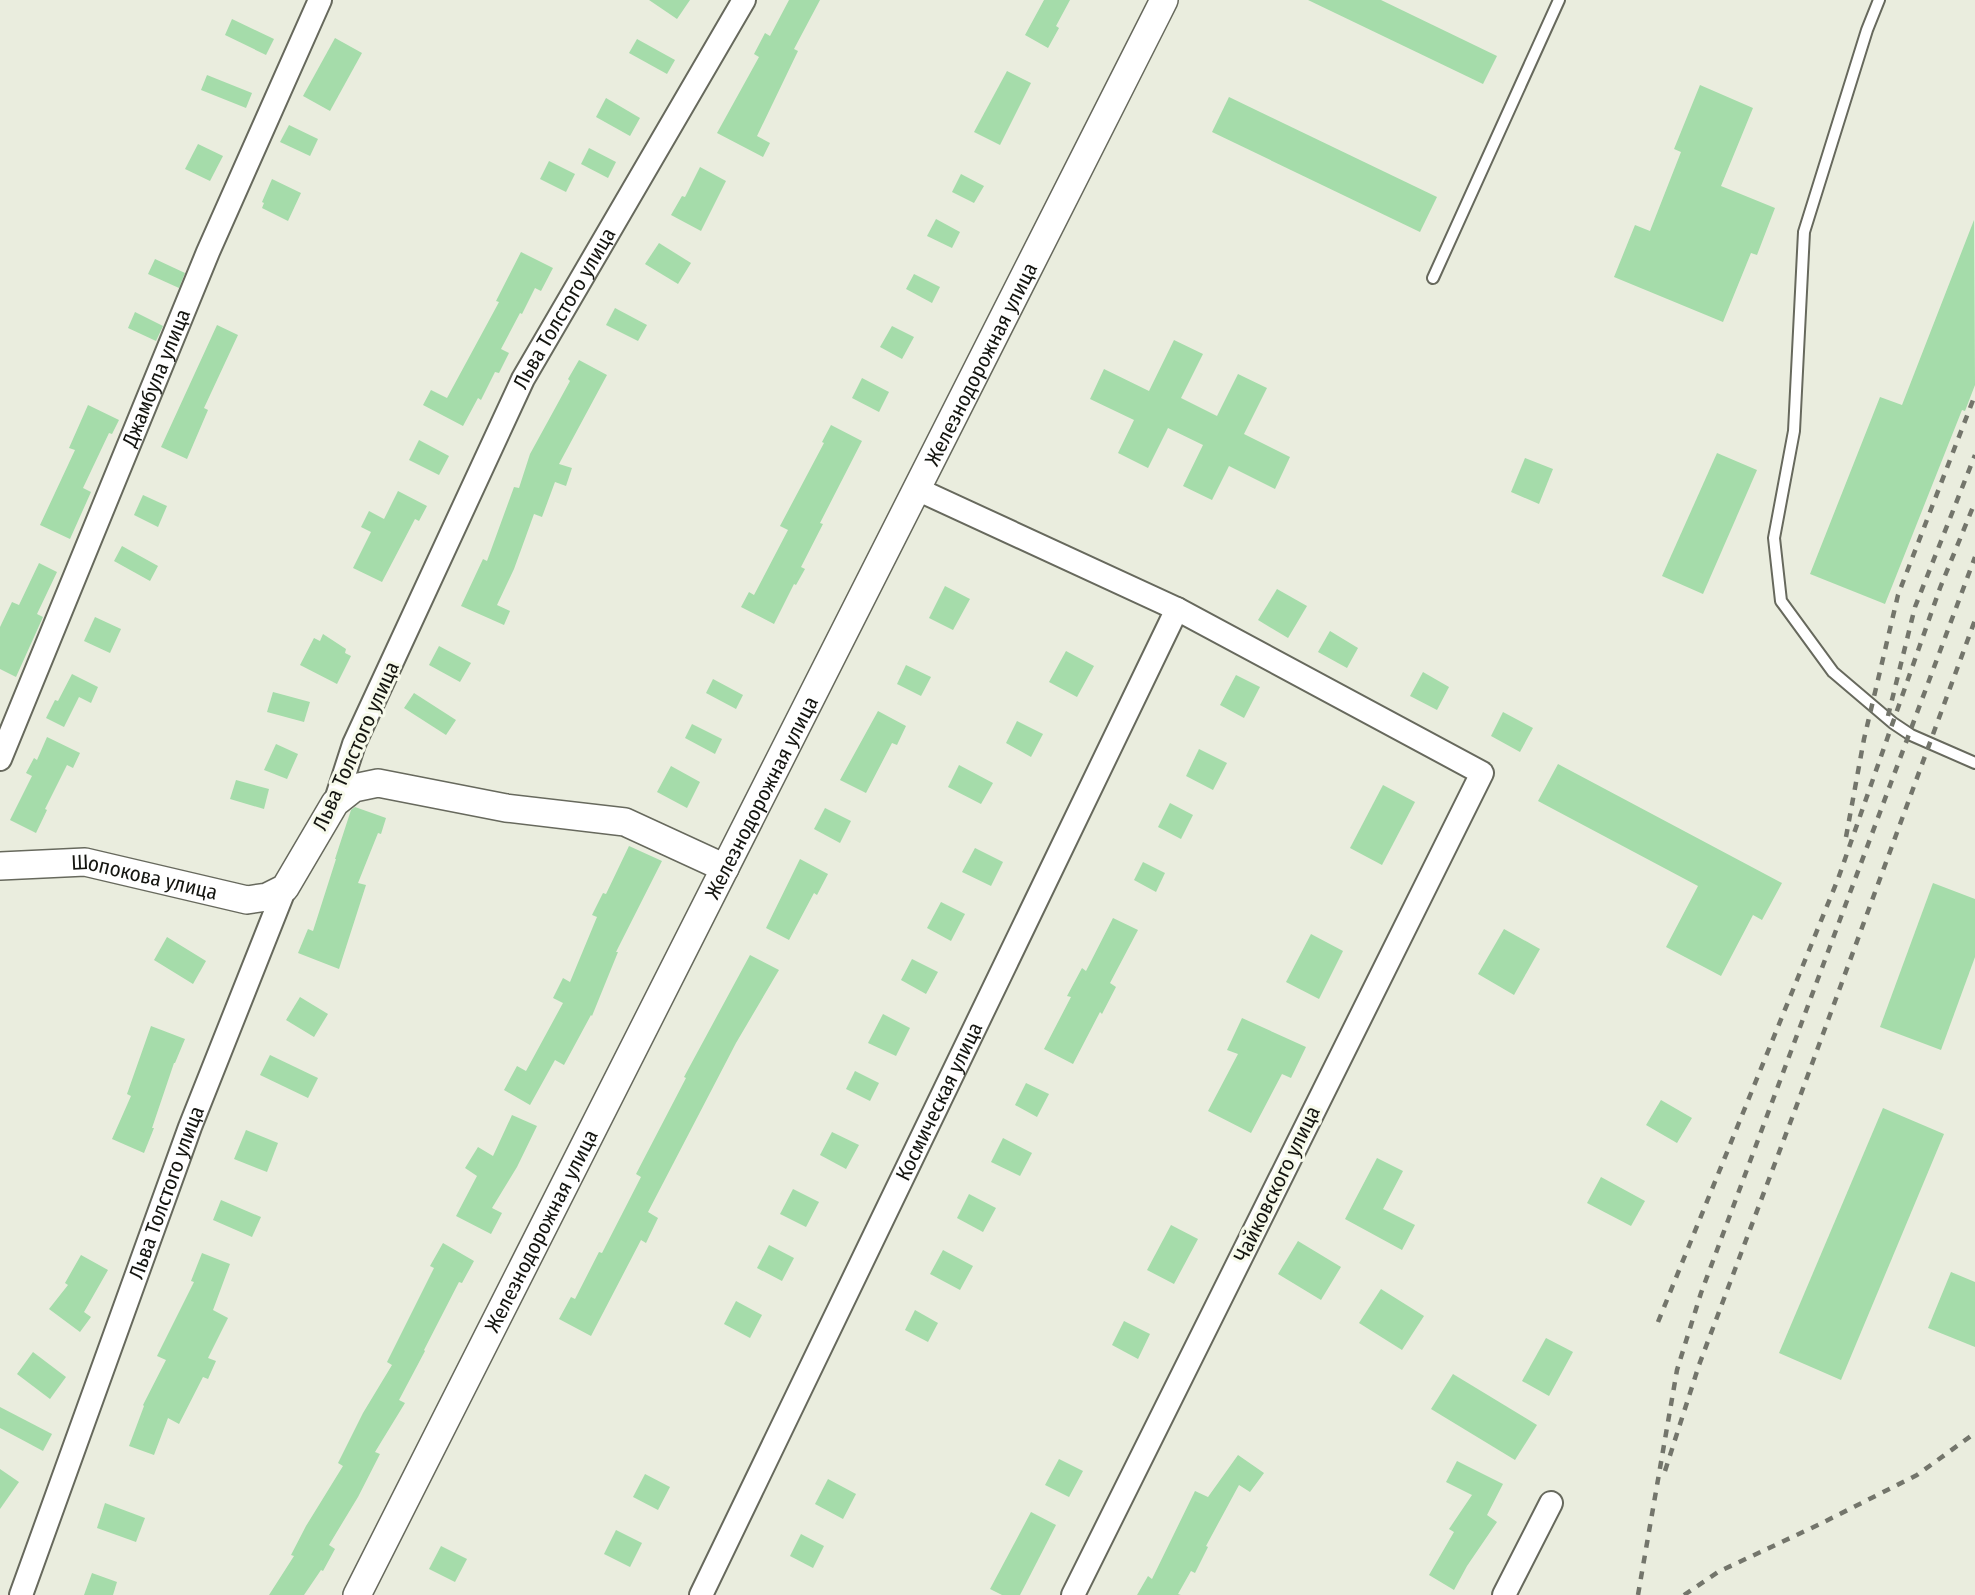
<svg xmlns="http://www.w3.org/2000/svg" width="1975" height="1595" font-family="'Fira Sans Condensed',sans-serif">
  <rect width="100%" height="100%" fill="#eaedde"/>
  <g fill="#a5dcaa">
    <polygon points="649,0 690,0 677,19"/>
    <polygon points="789,0 820,0 794,49 798,51 757,136 770,143 763,157 717,133 759,57 754,54 765,33 770,36"/>
    <polygon points="1044,0 1070,0 1056,26 1059,28 1048,48 1025,35"/>
    <polygon points="1308,0 1381,0 1497,56 1483,84"/>
    <polygon points="232,19 274,39 266,55 225,35"/>
    <polygon points="335,38 362,53 330,111 303,96"/>
    <polygon points="637,39 675,60 667,74 629,53"/>
    <polygon points="1007,71 1031,83 1000,145 974,132"/>
    <polygon points="207,75 252,93 246,108 201,90"/>
    <polygon points="1700,85 1753,108 1721,186 1775,208 1757,255 1751,253 1723,322 1614,277 1635,225 1650,231 1681,152 1674,149"/>
    <polygon points="1229,97 1437,197 1420,232 1212,132"/>
    <polygon points="606,98 640,118 630,136 596,117"/>
    <polygon points="289,125 318,139 310,156 280,142"/>
    <polygon points="198,144 223,156 210,181 185,169"/>
    <polygon points="589,148 616,162 608,178 581,164"/>
    <polygon points="549,161 575,174 566,192 540,179"/>
    <polygon points="700,167 726,181 701,231 671,215 682,196 685,197"/>
    <polygon points="961,174 984,186 974,203 952,192"/>
    <polygon points="272,179 301,193 288,221 262,208 264,203 262,202"/>
    <polygon points="936,219 960,232 952,248 927,236"/>
    <polygon points="1974,220 1975,385 1965,411 1962,410 1885,604 1810,574 1880,397 1902,405"/>
    <polygon points="659,243 691,263 678,284 645,264"/>
    <polygon points="521,252 553,268 541,291 535,288 522,314 520,313 501,349 509,353 499,373 495,372 481,400 478,398 463,426 423,405 431,390 447,398 499,302 496,301"/>
    <polygon points="155,259 185,273 179,288 148,274"/>
    <polygon points="914,274 940,287 932,303 906,289"/>
    <polygon points="615,308 647,325 638,341 606,325"/>
    <polygon points="135,312 163,326 156,341 128,328"/>
    <polygon points="217,325 238,335 204,408 208,410 187,459 161,447"/>
    <polygon points="892,326 914,337 902,359 880,347"/>
    <polygon points="1174,340 1203,354 1181,398 1217,416 1238,374 1267,388 1244,434 1290,457 1275,489 1229,466 1212,500 1183,486 1203,445 1168,428 1148,468 1118,453 1134,420 1090,399 1104,369 1149,391"/>
    <polygon points="579,360 607,375 559,464 572,468 566,486 555,482 542,517 534,514 514,569 497,605 510,611 504,625 461,606 483,559 487,561 514,487 519,488 530,454 570,381 568,379"/>
    <polygon points="862,378 889,392 879,412 852,398"/>
    <polygon points="88,405 119,420 112,434 109,433 83,488 91,492 70,539 40,525 75,450 69,448"/>
    <polygon points="831,425 862,441 820,523 823,524 801,567 805,569 796,585 794,584 774,624 741,607 749,592 754,595 788,530 780,526 824,443 822,442"/>
    <polygon points="419,440 449,456 439,475 409,460"/>
    <polygon points="1717,453 1757,470 1703,594 1662,576"/>
    <polygon points="1525,458 1553,469 1539,504 1511,492"/>
    <polygon points="398,491 427,506 419,521 415,519 382,582 353,568 371,532 361,527 369,511 384,519"/>
    <polygon points="143,495 167,506 158,527 134,515"/>
    <polygon points="122,546 158,566 150,581 114,561"/>
    <polygon points="39,563 57,572 37,614 43,617 16,677 0,669 0,627 12,602 19,605"/>
    <polygon points="945,586 970,599 953,630 929,618"/>
    <polygon points="1277,589 1307,606 1288,638 1258,620"/>
    <polygon points="95,617 121,629 110,653 84,641"/>
    <polygon points="1330,631 1358,648 1347,668 1318,652"/>
    <polygon points="323,634 346,649 345,653 351,656 337,684 300,665 314,638 320,641"/>
    <polygon points="439,646 471,663 460,682 429,665"/>
    <polygon points="1066,651 1094,666 1077,697 1049,682"/>
    <polygon points="906,665 931,677 921,696 897,684"/>
    <polygon points="1423,672 1449,687 1437,710 1410,696"/>
    <polygon points="72,674 98,687 91,703 79,697 64,727 46,718 55,700 58,701"/>
    <polygon points="1236,675 1260,687 1244,718 1220,705"/>
    <polygon points="713,679 743,695 736,709 706,693"/>
    <polygon points="273,692 310,702 304,722 267,712"/>
    <polygon points="414,693 456,720 446,735 404,708"/>
    <polygon points="878,711 906,726 897,745 892,743 866,793 840,780"/>
    <polygon points="1503,712 1533,728 1520,752 1491,736"/>
    <polygon points="1017,721 1043,734 1031,757 1006,743"/>
    <polygon points="692,724 722,739 715,754 685,738"/>
    <polygon points="47,737 80,753 73,768 67,765 45,809 47,810 36,833 10,820 32,776 26,773 34,758 37,760"/>
    <polygon points="276,744 298,754 287,779 264,770"/>
    <polygon points="1199,749 1227,763 1213,790 1186,776"/>
    <polygon points="1558,764 1782,883 1762,920 1753,915 1721,976 1666,947 1698,886 1538,801"/>
    <polygon points="959,765 993,783 981,804 948,787"/>
    <polygon points="671,766 700,782 687,808 657,792"/>
    <polygon points="236,780 269,789 264,809 230,799"/>
    <polygon points="1383,785 1415,802 1382,865 1350,848"/>
    <polygon points="1170,803 1193,815 1181,839 1158,827"/>
    <polygon points="355,807 386,818 381,834 378,833 358,883 366,885 339,969 298,953 308,929 313,931 336,859 335,859 351,810"/>
    <polygon points="825,808 851,821 840,843 814,829"/>
    <polygon points="629,846 662,861 616,952 618,952 592,1016 591,1015 564,1065 555,1060 530,1105 504,1090 517,1066 526,1071 563,1003 553,998 563,978 570,982 597,917 592,915 603,893 606,894"/>
    <polygon points="975,848 1003,862 991,886 962,872"/>
    <polygon points="800,859 828,874 817,895 814,893 789,940 766,928"/>
    <polygon points="1143,862 1165,873 1156,892 1134,880"/>
    <polygon points="1933,883 1975,899 1975,957 1941,1050 1880,1027"/>
    <polygon points="941,902 965,914 951,941 927,928"/>
    <polygon points="1113,918 1138,930 1110,983 1116,987 1102,1014 1100,1012 1073,1064 1044,1049 1071,997 1067,996 1082,968 1086,971"/>
    <polygon points="1504,929 1540,949 1514,995 1478,974"/>
    <polygon points="1311,934 1343,951 1319,999 1286,982"/>
    <polygon points="167,937 206,961 193,984 154,960"/>
    <polygon points="750,955 779,970 736,1043 673,1164 648,1212 658,1218 646,1243 641,1240 591,1336 559,1319 571,1297 575,1299 599,1252 602,1253 641,1177 636,1174 686,1078 684,1077"/>
    <polygon points="912,959 938,972 926,994 901,980"/>
    <polygon points="300,997 328,1014 314,1037 286,1020"/>
    <polygon points="883,1014 910,1028 896,1056 868,1043"/>
    <polygon points="1242,1018 1306,1047 1291,1078 1282,1074 1251,1133 1208,1111 1238,1054 1227,1050"/>
    <polygon points="151,1026 185,1039 175,1063 174,1063 152,1128 154,1128 144,1153 112,1139 131,1096 127,1094"/>
    <polygon points="270,1055 318,1078 308,1098 260,1075"/>
    <polygon points="855,1071 879,1083 870,1101 846,1089"/>
    <polygon points="1026,1083 1049,1094 1037,1117 1015,1105"/>
    <polygon points="1661,1100 1692,1118 1677,1143 1646,1125"/>
    <polygon points="1883,1108 1944,1134 1841,1380 1779,1353"/>
    <polygon points="512,1115 537,1126 517,1167 492,1208 502,1213 491,1234 456,1216 477,1176 465,1168 478,1147 493,1156"/>
    <polygon points="246,1130 278,1143 267,1172 234,1159"/>
    <polygon points="832,1132 859,1145 846,1169 820,1155"/>
    <polygon points="1003,1138 1032,1153 1020,1176 991,1162"/>
    <polygon points="1377,1158 1403,1171 1383,1209 1415,1225 1402,1250 1345,1219"/>
    <polygon points="1601,1177 1645,1201 1631,1226 1587,1203"/>
    <polygon points="793,1189 819,1202 806,1227 780,1214"/>
    <polygon points="969,1194 996,1208 983,1232 957,1218"/>
    <polygon points="221,1200 261,1217 252,1237 213,1220"/>
    <polygon points="1171,1225 1198,1239 1174,1284 1147,1270"/>
    <polygon points="1298,1241 1341,1267 1321,1300 1278,1274"/>
    <polygon points="443,1243 474,1261 462,1283 459,1282 424,1350 425,1351 399,1400 405,1403 375,1452 380,1454 358,1497 329,1545 335,1549 323,1571 321,1570 304,1595 269,1595 294,1556 291,1555 306,1526 343,1466 338,1463 363,1413 392,1365 387,1362 434,1268 430,1266"/>
    <polygon points="769,1245 794,1258 782,1281 757,1268"/>
    <polygon points="943,1250 973,1266 960,1290 930,1274"/>
    <polygon points="202,1253 230,1264 213,1310 228,1318 208,1358 216,1361 208,1379 203,1377 179,1424 168,1418 154,1455 129,1446 144,1406 143,1405 166,1360 157,1356 194,1282 191,1281"/>
    <polygon points="81,1255 108,1270 84,1312 91,1317 80,1332 49,1309 68,1285 65,1283"/>
    <polygon points="1951,1272 1975,1282 1975,1347 1928,1328"/>
    <polygon points="1381,1289 1424,1316 1402,1350 1359,1323"/>
    <polygon points="736,1301 762,1315 750,1338 724,1324"/>
    <polygon points="915,1310 938,1323 928,1342 905,1330"/>
    <polygon points="1124,1321 1150,1334 1138,1359 1112,1345"/>
    <polygon points="1546,1338 1573,1352 1549,1396 1522,1381"/>
    <polygon points="33,1352 66,1377 50,1399 17,1374"/>
    <polygon points="1453,1374 1537,1425 1515,1460 1431,1409"/>
    <polygon points="0,1407 52,1434 43,1451 0,1428"/>
    <polygon points="1238,1455 1264,1473 1250,1492 1239,1485 1206,1546 1208,1547 1195,1573 1191,1571 1178,1594 1181,1595 1137,1595 1148,1576 1152,1579 1195,1491 1208,1497"/>
    <polygon points="1059,1459 1083,1471 1069,1497 1045,1485"/>
    <polygon points="1457,1461 1503,1484 1487,1515 1497,1522 1467,1566 1454,1590 1429,1575 1454,1532 1449,1529 1472,1495 1446,1482"/>
    <polygon points="0,1469 19,1482 0,1509"/>
    <polygon points="645,1474 670,1487 658,1510 633,1497"/>
    <polygon points="828,1479 856,1494 843,1519 815,1504"/>
    <polygon points="105,1503 145,1518 136,1542 97,1528"/>
    <polygon points="1031,1512 1056,1525 1020,1595 1002,1595 990,1589"/>
    <polygon points="616,1530 642,1543 630,1567 604,1554"/>
    <polygon points="801,1534 824,1546 813,1568 790,1556"/>
    <polygon points="441,1546 467,1559 455,1582 429,1569"/>
    <polygon points="92,1573 117,1582 113,1595 84,1595"/>
  </g>
  <g fill="none" stroke-linecap="round" stroke-linejoin="round">
    <g stroke="#67695d" stroke-width="14">
      <g id="service">
        <polyline points="1879,0 1867,30 1804,232 1794,431 1774,538 1781,601 1833,672 1893,723 1911,735 1975,763"/>
        <polyline points="1433,278 1559,0"/>
      </g>
    </g>
    <g stroke="#67695d" stroke-width="26">
      <g id="minor">
        <polyline points="919,490 1177,609 1482,773 1073,1595"/>
        <path id="s1" d="M0,759L208,252L320,0"/>
        <path id="s2" d="M335,803L354,744L523,379L744,0"/>
        <path id="s3" d="M21,1595L190,1127L285,888"/>
        <path id="s4" d="M701,1595L1177,609"/>
        <polyline points="1504,1595 1551,1503"/>
      </g>
    </g>
    <g stroke="#67695d" stroke-width="30">
      <g id="tertiary">
        <path id="s5" d="M0,866L85,862L247,900L267,897L285,888L335,803L354,788L378,783L506,808L625,822L725,868"/>
        <path id="s6" d="M357,1595C626,1063 898,533 1164,0"/>
      </g>
    </g>
    <use href="#service" stroke="#fff" stroke-width="10"/>
    <use href="#minor" stroke="#fff" stroke-width="22"/>
    <use href="#tertiary" stroke="#fff" stroke-width="27"/>
    <g stroke="#73756b" stroke-width="4.5" stroke-dasharray="8 8" stroke-linecap="butt">
      <polyline points="1888,716 1915,607 1975,455"/>
      <polyline points="1846,837 1864,739 1898,595 1975,395"/>
      <polyline points="1658,1322 1838,879 1940,588 1975,502"/>
      <polyline points="1665,1471 1699,1365 1798,1102 1975,620"/>
      <polyline points="1638,1595 1677,1370 1701,1293 1975,557"/>
      <polyline points="1684,1595 1718,1572 1820,1524 1917,1475 1975,1433"/>
    </g>
  </g>
  <g text-anchor="middle" dominant-baseline="central" stroke-width="6" stroke-linejoin="round" paint-order="stroke">
    <g font-size="21" fill="#141510" stroke="#f7faeb">
      <text stroke="none"><textPath href="#s2" startOffset="546">Льва Толстого улица</textPath></text>
      <text stroke="none"><textPath href="#s6" startOffset="1380">Железнодорожная улица</textPath></text>
      <text stroke="none"><textPath href="#s1" startOffset="412">Джамбула улица</textPath></text>
      <text transform="translate(356 746) rotate(-66)">Льва Толстого улица</text>
      <text stroke="none"><textPath href="#s6" startOffset="894">Железнодорожная улица</textPath></text>
      <text stroke="none"><textPath href="#s5" startOffset="146">Шопокова улица</textPath></text>
      <text stroke="none"><textPath href="#s4" startOffset="548">Космическая улица</textPath></text>
      <text transform="translate(1277 1184) rotate(-64)">Чайковского улица</text>
      <text stroke="none"><textPath href="#s3" startOffset="428">Льва Толстого улица</textPath></text>
      <text stroke="none"><textPath href="#s6" startOffset="408">Железнодорожная улица</textPath></text>
    </g>
  </g>
</svg>
